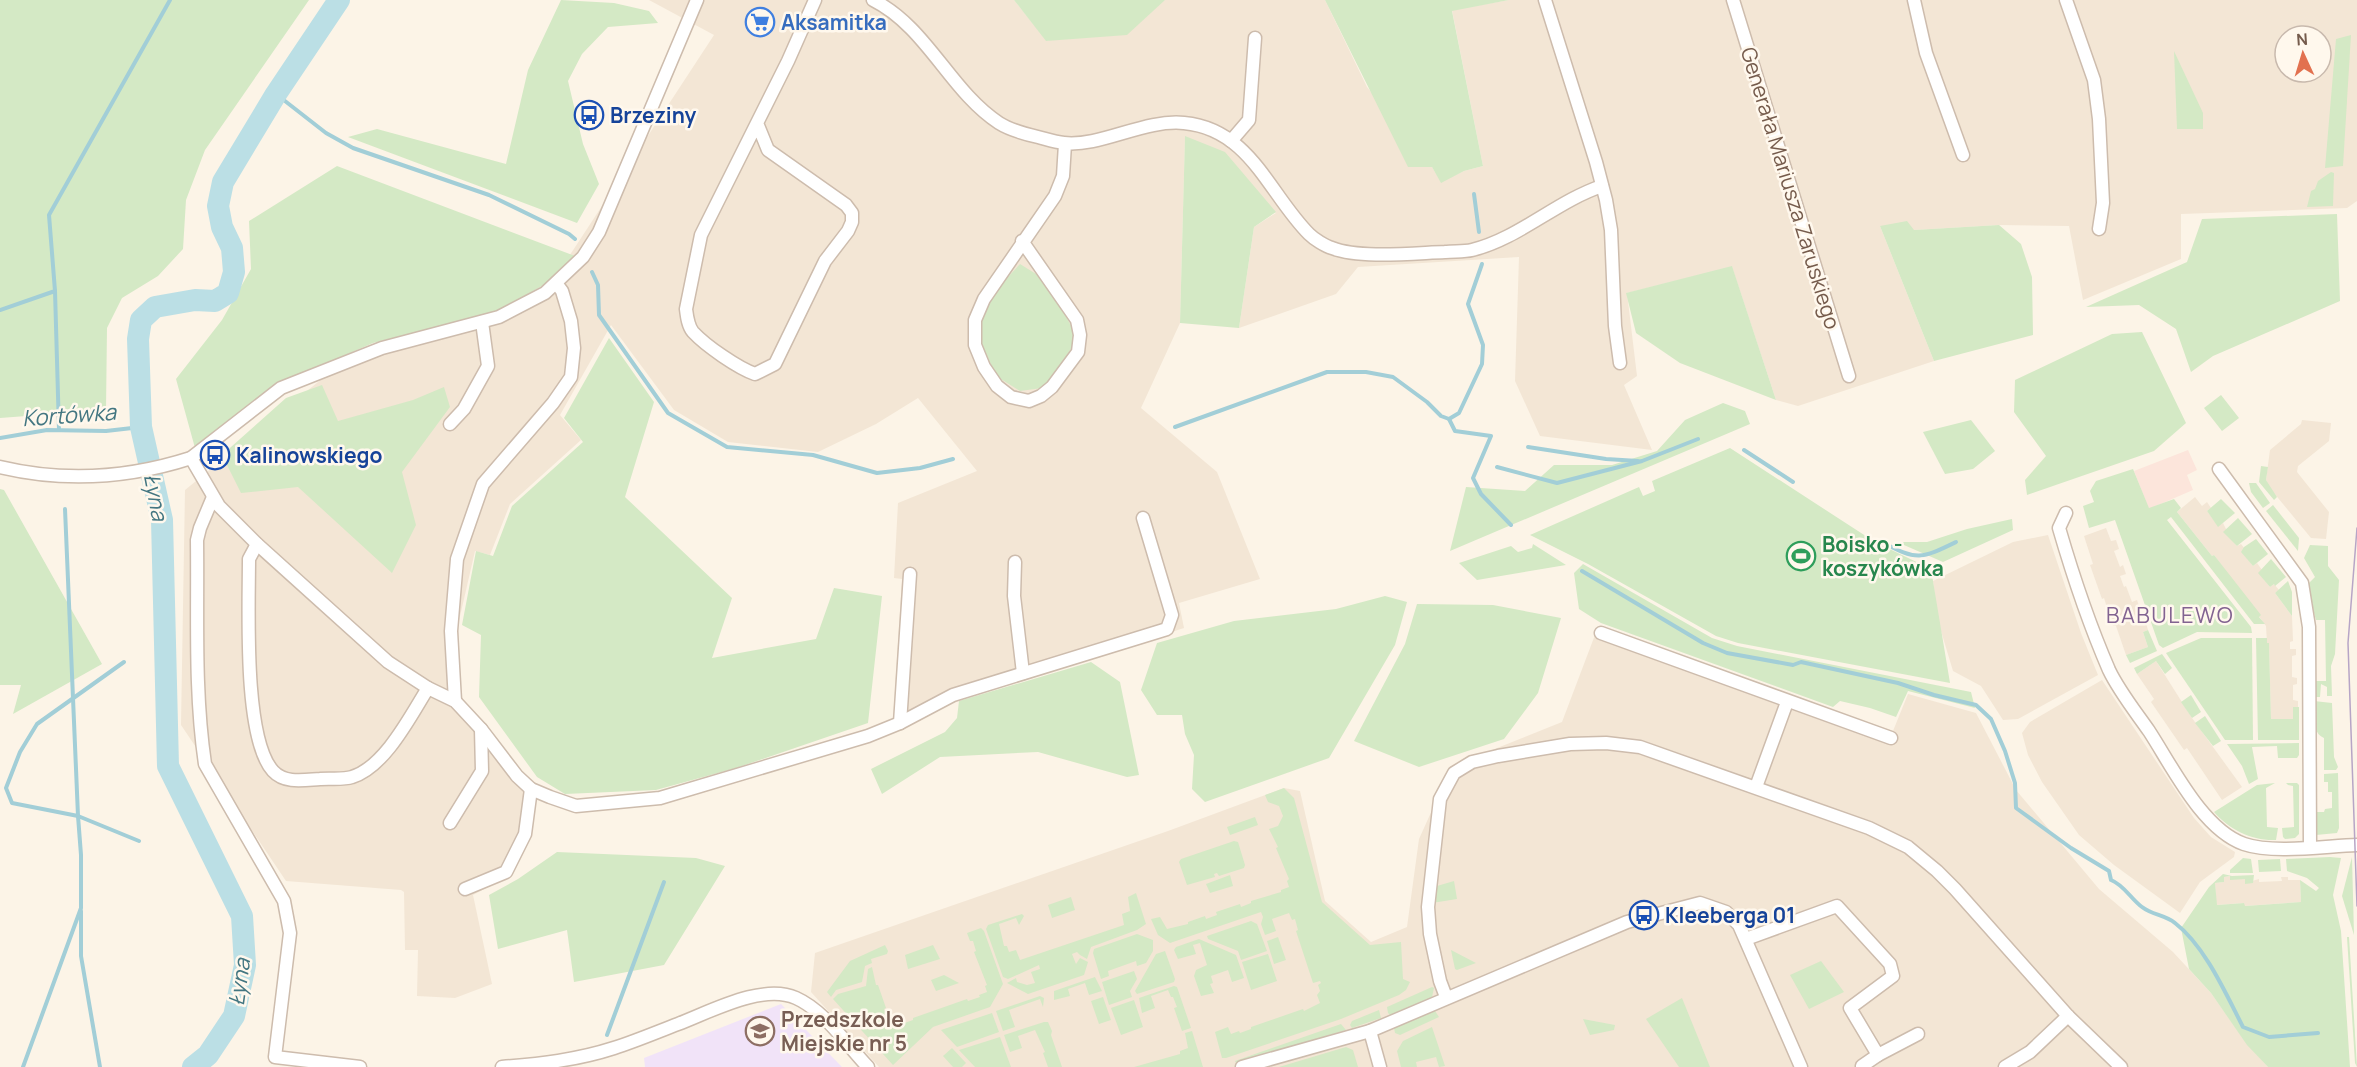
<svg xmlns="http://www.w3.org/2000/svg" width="2357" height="1067" font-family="Manrope,sans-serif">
  <rect width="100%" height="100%" fill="#fcf4e7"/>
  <g fill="#f3e6d5" fill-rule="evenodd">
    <path d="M649,0H1014L1047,41L1165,0H1325L1367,87L1432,167L1441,182L1464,171L1483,166L1452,10L1509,0H2357V201L2347,208L2181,214V259L2083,300L2069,226L1999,225L1914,230L1880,226L1934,361L1798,406L1776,400L1732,267L1627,293L1637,376L1624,385L1652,450L1540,436L1515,381L1519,257L1358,267L1336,294L1239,328L1254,227L1276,213L1185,137L1180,323L1141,408L1217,472L1260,579L1179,603L1184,628L893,721L902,579L894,578L898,503L977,471L918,398L876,424L818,452L728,442L674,410L611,325L560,415L581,440L510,504L490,555L475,551L458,625L460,697L527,793L513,874L473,895L492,984L455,998L417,996L418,950H405L404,892L401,890L286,881L181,725L185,490L339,365L545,293L714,35ZM2285,36H2321V72H2285Z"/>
    <polygon points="2302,420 2331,423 2329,441 2298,466 2297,472 2329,512 2326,539 2311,538 2269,487 2266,480 2270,450 2301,424"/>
    <polygon points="2195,497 2202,506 2207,502 2211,508 2207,511 2218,526 2223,523 2230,537 2237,546 2241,544 2245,549 2242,552 2253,566 2257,563 2262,570 2259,573 2270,587 2274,584 2279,590 2275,593 2292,616 2293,641 2290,642 2290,649 2296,649 2296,655 2292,656 2292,677 2297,678 2297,684 2293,685 2293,700 2298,701 2298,707 2293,708 2293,719 2271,720 2269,644 2267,643 2266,626 2214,555 2212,556 2177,512"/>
    <polygon points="2106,528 2111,541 2116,540 2119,549 2114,551 2120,567 2123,565 2126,574 2120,576 2124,587 2126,586 2132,602 2137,600 2139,606 2135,607 2141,625 2146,623 2148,630 2143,632 2148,647 2126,655 2116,626 2113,626 2104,598 2102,599 2090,565 2093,564 2084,536"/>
    <polygon points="2048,535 2081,633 2098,675 2018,719 2003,720 1981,686 1953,671 1938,621 1933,581 2013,542"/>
    <polygon points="1598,627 1893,731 1908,694 1976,713 2016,790 2099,889 2173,952 2211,993 2247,1044 2268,1067 879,1067 811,992 815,953 1168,831 1284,788 1300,791 1325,901 1371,942 1407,927 1419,839 1452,766 1562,722"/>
    <polygon points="2156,661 2192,718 2242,787 2222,800 2187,748 2184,750 2151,702 2154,699 2137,674"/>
    <polygon points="2102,680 2194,818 2211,837 2235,852 2234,857 2200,882 2180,913 2114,865 2079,835 2042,782 2028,755 2022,733 2030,722"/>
    <polygon points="2230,876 2245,879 2245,883 2259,879 2259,882 2282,881 2281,877 2288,877 2288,880 2300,880 2301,902 2244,906 2244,903 2216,905 2215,883 2224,882 2224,877"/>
  </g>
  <polygon fill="#fce5db" points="2188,450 2197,470 2187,475 2193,490 2149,509 2134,471"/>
  <polygon fill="#f1e3f8" points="781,1004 842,1067 645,1067 644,1058"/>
  <g fill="#d4e9c5">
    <polygon points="0,0 309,0 205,150 186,200 183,249 158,276 122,298 107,328 106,410 0,418"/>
    <polygon points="561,0 614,3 649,11 658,23 608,27 582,54 568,81 583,144 599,184 577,223 348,137 377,129 506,164 528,70"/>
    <polygon points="1014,0 1165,0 1127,35 1046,41"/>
    <polygon points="1325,0 1509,0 1452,11 1483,166 1464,171 1441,183 1432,167 1408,167"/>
    <polygon points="2351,35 2343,166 2325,168 2336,39"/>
    <polygon points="2174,51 2203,113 2203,129 2177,129"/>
    <polygon points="1185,136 1225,152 1276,212 1254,227 1239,328 1180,323"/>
    <polygon points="337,166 575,256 554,279 496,312 373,343 276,385 195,448 176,379 222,320 251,269 249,221"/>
    <polygon points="2331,172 2334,173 2333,206 2307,207 2311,191 2315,189 2318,181"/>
    <polygon points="2337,214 2340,301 2213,356 2191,372 2176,329 2139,305 2086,307 2187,262 2202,219"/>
    <polygon points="1907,221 1914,230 1999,225 2021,244 2032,277 2033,335 1934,361 1880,226"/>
    <polygon points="1020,264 1036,274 1057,301 1073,329 1073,345 1059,369 1042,388 1020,391 996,376 978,335 983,316 994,292"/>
    <polygon points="1732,266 1776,400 1680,363 1636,333 1626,293"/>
    <polygon points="2142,332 2186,423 2154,451 2027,495 2025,480 2046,456 2014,412 2015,380 2112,334"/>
    <polygon points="609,338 654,402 625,497 732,598 712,658 816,639 834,588 882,596 868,723 736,768 656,790 565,794 537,777 479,697 481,635 462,625 476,551 493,556 512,506 583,442 564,418"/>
    <polygon points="322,385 338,421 413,400 444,387 450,407 402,472 416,525 392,573 298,487 241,493 222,455 286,398"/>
    <polygon points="2221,395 2239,418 2222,431 2204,408"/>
    <polygon points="1723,403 1745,411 1750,424 1450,551 1466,487 1525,491 1554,465 1612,465 1657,451 1685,420"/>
    <polygon points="1971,420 1995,451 1973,469 1945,474 1923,432"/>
    <polygon points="1730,448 1875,542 1931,569 1950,683 1738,643 1716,636 1588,564 1530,535 1639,487 1643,496 1655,491 1652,481"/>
    <polygon points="2261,466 2268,467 2266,480 2277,497 2274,500 2259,482"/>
    <polygon points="2133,469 2149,508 2174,499 2181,508 2177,512 2212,556 2214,555 2261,615 2259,617 2265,624 2254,624 2171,517 2167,520 2251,627 2252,633 2197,632 2163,648 2159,645 2115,520 2089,528 2083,506 2094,502 2090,491 2096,481"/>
    <polygon points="2249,483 2256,483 2270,503 2263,508 2251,492"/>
    <polygon points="0,489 4,490 102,664 13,714 21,685 0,685"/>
    <polygon points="2221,499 2235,513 2218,527 2207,511"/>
    <polygon points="2273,505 2299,538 2298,551 2266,511"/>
    <polygon points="2238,518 2252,534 2237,546 2223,532"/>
    <polygon points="2012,519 2013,530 1943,562 1897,542 1927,542 1967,529"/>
    <polygon points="2256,539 2268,554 2253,566 2241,552 2244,547"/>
    <polygon points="1533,544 1566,565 1477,580 1459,563 1511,546 1518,552 1532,548"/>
    <path d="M2310,545L2328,546V566L2339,580L2335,654L2331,666L2332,696H2327V687L2321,684L2320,697H2315L2314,681H2326L2325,620H2316C2312,608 2312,596 2308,584L2315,577L2304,558Z"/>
    <polygon points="2271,559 2286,577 2275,586 2274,584 2270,587 2258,573"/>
    <polygon points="1583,564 1712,638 1737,646 1971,692 1975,708 1908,691 1896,717 1870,708 1840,701 1833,707 1601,623 1579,609 1574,573"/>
    <polygon points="2288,581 2292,592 2292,616 2275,593"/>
    <polygon points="1385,596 1407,602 1395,645 1329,758 1205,802 1192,789 1194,755 1185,734 1182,715 1157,715 1141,690 1157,643 1234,621 1336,609"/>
    <polygon points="1417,604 1493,605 1561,618 1538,693 1504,739 1419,767 1354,741 1405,644"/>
    <polygon points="2148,630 2157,651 2130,663 2126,655 2148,647 2143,632"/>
    <polygon points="2201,638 2252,638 2253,740 2225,740 2166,653"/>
    <polygon points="2256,638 2267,638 2267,643 2269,643 2271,719 2293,719 2293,707 2299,707 2299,740 2258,740"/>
    <polygon points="2162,654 2172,668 2165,674 2156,661 2137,674 2134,668"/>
    <polygon points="1091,662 1120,682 1139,775 1127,777 1038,752 940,757 882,794 871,769 945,732 957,718 959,701"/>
    <polygon points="2191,695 2201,712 2192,718 2181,702"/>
    <path d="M2314,701L2332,703L2334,757L2338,767L2336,770H2324V738C2311,733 2315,714 2314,701Z"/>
    <polygon points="2205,716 2221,741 2213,746 2195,723"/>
    <polygon points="2299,743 2299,755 2297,758 2278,758 2277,746 2252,747 2258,779 2249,784 2242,766 2227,744"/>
    <polygon points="2338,773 2339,828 2337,833 2316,835 2315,812 2324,812 2325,809 2332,808 2332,792 2328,792 2328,782 2324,782 2324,774"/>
    <path d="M2275,783L2266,788L2267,827L2278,828L2276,840C2252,841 2230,830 2214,812L2257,785Z"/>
    <polygon points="2286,783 2297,783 2299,785 2299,834 2295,838 2285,839 2283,837 2282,828 2294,827 2293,786 2288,785"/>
    <polygon points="1284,788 1294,798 1322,902 1370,945 1401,942 1403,979 1410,982 1406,990 1399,995 1341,1019 1226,1058 1222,1058 1215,1032 1228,1027 1231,1034 1239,1031 1240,1033 1251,1029 1251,1027 1303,1009 1304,1011 1320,1003 1317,995 1320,991 1318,985 1321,983 1320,981 1313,983 1296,931 1298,930 1295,919 1292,920 1289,913 1272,919 1276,931 1265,935 1261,924 1263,917 1261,912 1170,943 1158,935 1151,919 1160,917 1167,929 1188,924 1188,922 1205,916 1206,919 1217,915 1216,912 1240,904 1241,907 1251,903 1251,901 1281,892 1281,890 1289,887 1287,881 1289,879 1276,848 1278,847 1269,829 1278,826 1283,816 1279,806 1268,802 1265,795"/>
    <polygon points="1255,817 1258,825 1230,835 1227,827"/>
    <polygon points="1234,841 1238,842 1245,865 1244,868 1219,876 1217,873 1214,874 1215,877 1187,885 1179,862 1181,859"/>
    <polygon points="557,852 696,858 725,866 664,965 574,982 567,930 498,949 489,895 518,879"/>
    <polygon points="2330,857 2341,858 2333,895 2341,931 2350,1067 2268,1067 2247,1045 2211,993 2189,969 2181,928 2209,887 2223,874 2232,876 2254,875 2253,883 2245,884 2245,879 2230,880 2230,876 2224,877 2224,882 2215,883 2217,905 2244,903 2245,906 2301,902 2300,880 2316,891 2319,888 2307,878 2287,871 2286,859"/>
    <polygon points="2352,857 2354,935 2342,896"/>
    <polygon points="2243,858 2251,859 2253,873 2230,873 2230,870"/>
    <polygon points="2280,859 2281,871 2259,872 2258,860"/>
    <polygon points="1230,875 1233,886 1210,893 1206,884"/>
    <polygon points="1454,881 1457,899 1432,903 1432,897 1437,886"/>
    <polygon points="1136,893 1146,924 1137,930 1091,947 1087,959 1080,955 1077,952 1072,954 1076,964 1080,958 1088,962 1084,975 1028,994 1007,983 1016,978 1017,982 1027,985 1035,983 1031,972 1040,969 1039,965 1008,979 1003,977 986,929 988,925 1022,914 1024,916 1019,925 1016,918 999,924 1004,946 1007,946 1009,952 1016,950 1020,960 1124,925 1122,914 1130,911 1128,897"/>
    <polygon points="1071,897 1075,910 1052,918 1048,905"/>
    <polygon points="1251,921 1257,924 1267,951 1241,960 1238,951 1208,939 1207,936"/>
    <polygon points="981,928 984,931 1003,984 990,1007 933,1027 893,1065 833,999 838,994 866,986 868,969 872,967 876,985 878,985 886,1008 884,1009 892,1025 900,1022 902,1024 913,1020 913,1018 967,999 968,1001 980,997 979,995 987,992 985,986 987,985 974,952 976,951 973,941 970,941 967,933"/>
    <polygon points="1137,934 1153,940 1153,951 1146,963 1137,966 1136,961 1108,971 1109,976 1101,979 1093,953 1094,949"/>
    <polygon points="1278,937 1286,960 1274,964 1267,941"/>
    <polygon points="2347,937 2349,937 2357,1067 2355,1063"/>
    <polygon points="1199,939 1236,955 1244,978 1232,982 1228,970 1211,976 1213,983 1210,984 1214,993 1201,996 1194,976 1196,970 1207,965 1200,943 1193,945 1196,954 1178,959 1174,950 1176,947"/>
    <polygon points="885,945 888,951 887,954 871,959 872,963 865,966 862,982 836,990 831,997 827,992 850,961"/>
    <polygon points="933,945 940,959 908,969 905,955"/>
    <polygon points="1451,950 1476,963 1457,970 1455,969"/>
    <polygon points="1165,951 1175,979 1174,982 1137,994 1135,991 1156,954"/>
    <polygon points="1268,954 1277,981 1251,990 1242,962"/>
    <polygon points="1821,961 1844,992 1809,1009 1790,975"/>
    <polygon points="1134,971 1137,979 1130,991 1132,997 1109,1005 1102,982"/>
    <polygon points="944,975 959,983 936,991 931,980"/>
    <polygon points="1095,977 1102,991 1089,995 1085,983 1068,989 1070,996 1054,1000 1054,991"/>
    <polygon points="1174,986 1177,987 1191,1028 1182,1031 1174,1008 1177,1007 1173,997 1171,997 1168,990 1151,996 1155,1008 1142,1013 1139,998"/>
    <polygon points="1432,987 1434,988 1432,997 1390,1015 1388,1013 1387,1007"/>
    <polygon points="1040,996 1044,998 1043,1007 1040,999 1009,1010 1015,1027 1003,1031 996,1011"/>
    <polygon points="1103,997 1111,1020 1099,1024 1091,1001"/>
    <polygon points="1682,998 1710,1067 1679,1067 1646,1019"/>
    <polygon points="1134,1000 1143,1027 1121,1035 1111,1008"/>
    <polygon points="1379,1010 1381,1018 1352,1028 1350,1025 1352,1021"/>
    <polygon points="1435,1011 1439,1017 1400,1035 1395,1033 1394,1028"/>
    <polygon points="992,1013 999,1032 957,1047 941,1030"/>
    <polygon points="1583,1019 1615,1025 1614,1030 1590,1035"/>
    <polygon points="1044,1022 1048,1022 1052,1031 1051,1035 1062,1067 1048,1067 1043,1053 1045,1052 1035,1030 1018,1036 1022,1048 1010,1052 1004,1035"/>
    <polygon points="1341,1024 1346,1030 1236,1063 1235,1061"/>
    <polygon points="1432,1027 1445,1066 1439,1067 1436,1057 1416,1062 1417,1067 1401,1067 1397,1051 1403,1041"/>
    <polygon points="1192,1031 1203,1067 1134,1067 1180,1054 1180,1051 1188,1048 1185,1033"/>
    <polygon points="1000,1037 1011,1067 975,1067 959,1050"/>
    <polygon points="1346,1047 1353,1050 1358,1067 1279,1067"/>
    <polygon points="952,1048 966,1063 962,1067 953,1067 943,1056"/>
  </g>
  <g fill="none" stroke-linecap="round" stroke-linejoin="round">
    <g stroke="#a2ced7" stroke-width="4">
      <polyline points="276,94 326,133 353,148 489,195 569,234 575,239"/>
      <polyline points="1474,194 1479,232"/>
      <polyline points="592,272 598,285 599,315 668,413 727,447 813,455 877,473 920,468 953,459"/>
      <polyline points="55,291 59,430"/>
      <polyline points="0,310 55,291 49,215 170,0"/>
      <polyline points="1449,419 1459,413 1482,364 1483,345 1468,304 1482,264"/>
      <polyline points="1175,427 1327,372 1366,372 1393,377 1427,402 1441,416 1449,419 1455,431 1491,436 1473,478 1481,494 1511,525"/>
      <polyline points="0,438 47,430 106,431 141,427"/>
      <polyline points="1528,447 1606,459 1638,461"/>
      <polyline points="1744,450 1793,482"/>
      <polyline points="1497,467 1557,483 1642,461 1698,439"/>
      <path d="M1882,542C1917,561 1921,559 1956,542"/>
      <path d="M1582,571L1703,643L1727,653L1793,665L1801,662L1898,683L1934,695L1976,705L1991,719L2005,751L2015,783L2016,808L2071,848L2109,871L2111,880C2124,885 2131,899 2142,907C2152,915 2166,915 2175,923C2205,946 2226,994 2243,1027L2269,1037L2318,1033"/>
      <polyline points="124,662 37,724 20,752 6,788 12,803 78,816 139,841"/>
      <polyline points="81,911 81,956 100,1067"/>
      <polyline points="607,1035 664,882"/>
      <polyline points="23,1067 81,908 81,855 78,816 65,509"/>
    </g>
    <polyline stroke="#bbdfe5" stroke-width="22" points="193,1067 208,1055 234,1016 245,965 242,916 168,766 162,520 141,427 138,339 141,320 155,307 195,300 215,301 228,293 234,272 232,248 222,227 218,206 223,182 276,94 339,0"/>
    <g stroke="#cdbcad" stroke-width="15">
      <g id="minor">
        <path d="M873,0C927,27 950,91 999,123C1010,130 1025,134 1038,137C1046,139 1055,142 1064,143C1101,147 1144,119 1184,123C1250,129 1269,194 1309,234C1314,239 1325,246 1332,248C1360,259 1415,253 1445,252C1454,251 1464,252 1472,250C1518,239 1557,201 1602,186"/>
        <polyline points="1545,0 1596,162 1606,200 1611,230 1615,326 1620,363"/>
        <polyline points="1733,0 1849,376"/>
        <polyline points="1914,0 1926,53 1963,155"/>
        <polyline points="2066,0 2094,80 2099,119 2103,203 2099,229"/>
        <path d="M757,123L768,150L846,205L852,213V222L848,231L825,261L775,364L755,374C738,368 706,346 693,332C688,326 687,317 686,309L701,235L788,61L815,0"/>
        <polyline points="1231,141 1249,120 1255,38"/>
        <polyline points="1022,241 1077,320 1080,335 1078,352 1052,387 1041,396 1029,401 1011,397 997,386 984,367 975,345 975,320 984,299 1055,196 1063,176 1065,144"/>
        <polyline points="450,424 464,409 488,366 482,322"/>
        <polyline points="191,458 219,506 257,544 388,662 428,688 455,701 481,729 517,776 531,789 550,797 576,806 660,798 868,736 900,723 953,695 1167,629 1172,615 1143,518"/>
        <path d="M0,467C63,482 129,478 191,458L281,388L382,348L499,317L545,293L583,257L599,232L697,0"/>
        <polyline points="2219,469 2302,583 2309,627 2310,847"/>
        <path d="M213,497L200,528L197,540C198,614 194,690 205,764L284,901L290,933L275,1057L360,1067"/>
        <path d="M2066,513L2059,528C2073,576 2089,624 2109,670C2119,691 2135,711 2149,731C2172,766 2202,829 2244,844C2273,854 2325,846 2357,845"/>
        <path d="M257,544L249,559C249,606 243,738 273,771C285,784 304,780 320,779C330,778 343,780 352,777C385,767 411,715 428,688"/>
        <polyline points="1015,562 1014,596 1023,673"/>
        <polyline points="1601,633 1891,738"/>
        <polyline points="455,701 451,631 457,559 483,484 553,403 571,377 574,348 571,321 562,291 556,283"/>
        <polyline points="900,723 910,574"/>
        <polyline points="1756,787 1787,702"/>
        <polyline points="450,823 482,771 481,729"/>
        <polyline points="465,889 506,872 525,834 531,789"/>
        <polyline points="1746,939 1837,906 1890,964 1893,976 1850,1008 1878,1055 1862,1066"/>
        <polyline points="1446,997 1440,981 1430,934 1428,907 1440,799 1454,773 1472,762 1498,756 1570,744 1606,743 1640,747 1869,828 1908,847 1937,871 1955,889 2068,1016 2121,1067"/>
        <polyline points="1370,1031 1380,1067"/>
        <polyline points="1878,1055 1918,1034"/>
        <path d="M502,1067C540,1064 577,1060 614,1048C636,1041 657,1032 678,1024C710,1012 762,983 796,998C825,1011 846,1044 868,1067"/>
        <polyline points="1242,1067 1370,1031 1627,922 1700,903 1726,912 1739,925 1801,1067"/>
        <polyline points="2005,1067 2030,1052 2068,1016"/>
      </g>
    </g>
    <use href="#minor" stroke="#fff" stroke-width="12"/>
    <polyline stroke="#b7a5c6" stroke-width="1.5" points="2357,528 2348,643 2357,906"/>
  </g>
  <defs>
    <g id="supermarket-ring" transform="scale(1.5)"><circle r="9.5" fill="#fff8ed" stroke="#3f7fe0" stroke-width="1.5"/><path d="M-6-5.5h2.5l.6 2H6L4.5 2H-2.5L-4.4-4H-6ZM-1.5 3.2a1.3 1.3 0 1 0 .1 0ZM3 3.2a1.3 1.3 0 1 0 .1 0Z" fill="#3f7fe0"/></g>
    <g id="bus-ring" transform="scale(1.5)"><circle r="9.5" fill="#fff8ed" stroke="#1a4fb4" stroke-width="1.5"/><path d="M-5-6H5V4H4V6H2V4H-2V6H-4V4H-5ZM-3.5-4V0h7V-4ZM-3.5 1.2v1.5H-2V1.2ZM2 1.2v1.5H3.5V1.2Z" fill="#1a4fb4"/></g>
    <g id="stadium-ring" transform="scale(1.5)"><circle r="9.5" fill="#fff8ed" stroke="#2e9e5b" stroke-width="1.5"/><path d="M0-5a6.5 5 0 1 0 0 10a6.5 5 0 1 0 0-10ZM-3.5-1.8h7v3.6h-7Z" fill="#2e9e5b"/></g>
    <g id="school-ring" transform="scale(1.5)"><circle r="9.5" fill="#fff8ed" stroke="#8d6e63" stroke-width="1.5"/><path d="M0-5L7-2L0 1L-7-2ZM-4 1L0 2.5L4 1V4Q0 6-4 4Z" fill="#8d6e63"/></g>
  </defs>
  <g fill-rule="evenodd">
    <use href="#supermarket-ring" x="760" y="22"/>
    <use href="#bus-ring" x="589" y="115"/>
    <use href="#bus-ring" x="215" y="455"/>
    <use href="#stadium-ring" x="1801" y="556"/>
    <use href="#bus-ring" x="1644" y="915"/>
    <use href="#school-ring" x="760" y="1031"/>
  </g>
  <g text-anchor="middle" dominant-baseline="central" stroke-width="5" stroke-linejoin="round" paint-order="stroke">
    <g font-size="21" font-weight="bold" fill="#366cbe" stroke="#fff8ed" text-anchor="start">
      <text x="781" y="22">Aksamitka</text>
    </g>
    <g font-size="21" font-weight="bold" fill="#164399" stroke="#fff8ed" text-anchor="start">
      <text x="610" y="115">Brzeziny</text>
      <text x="236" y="455">Kalinowskiego</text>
      <text x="1665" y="915">Kleeberga 01</text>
    </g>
    <g font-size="21" fill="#755b4c" stroke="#fff8ed">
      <text transform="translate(1791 188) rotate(73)">Generała Mariusza Zaruskiego</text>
    </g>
    <g font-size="21" font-weight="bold" fill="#27864d" stroke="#fff8ed" text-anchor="start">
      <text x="1822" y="544">Boisko -<tspan x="1822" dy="24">koszykówka</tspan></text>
    </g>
    <g font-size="21" font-weight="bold" fill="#785e54" stroke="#fff8ed" text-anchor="start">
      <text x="781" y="1019">Przedszkole<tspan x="781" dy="24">Miejskie nr 5</tspan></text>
    </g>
    <g font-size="22" font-style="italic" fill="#437681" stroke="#fff8ed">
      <text transform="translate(69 415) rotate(-4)">Kortówka</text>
      <text transform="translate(156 497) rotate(79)">Łyna</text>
      <text transform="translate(239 982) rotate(-82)">Łyna</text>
    </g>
    <g font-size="22" letter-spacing="1.5" fill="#826391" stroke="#fff8ed">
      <text x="2170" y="615">BABULEWO</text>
    </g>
  </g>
  <g transform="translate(2303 54) rotate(356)"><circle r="28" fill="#fff8ed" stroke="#c8b9ad" stroke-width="1.5"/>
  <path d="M0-4.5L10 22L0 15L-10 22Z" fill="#e2714f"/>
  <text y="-9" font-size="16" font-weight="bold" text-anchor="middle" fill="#755b4c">N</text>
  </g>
</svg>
